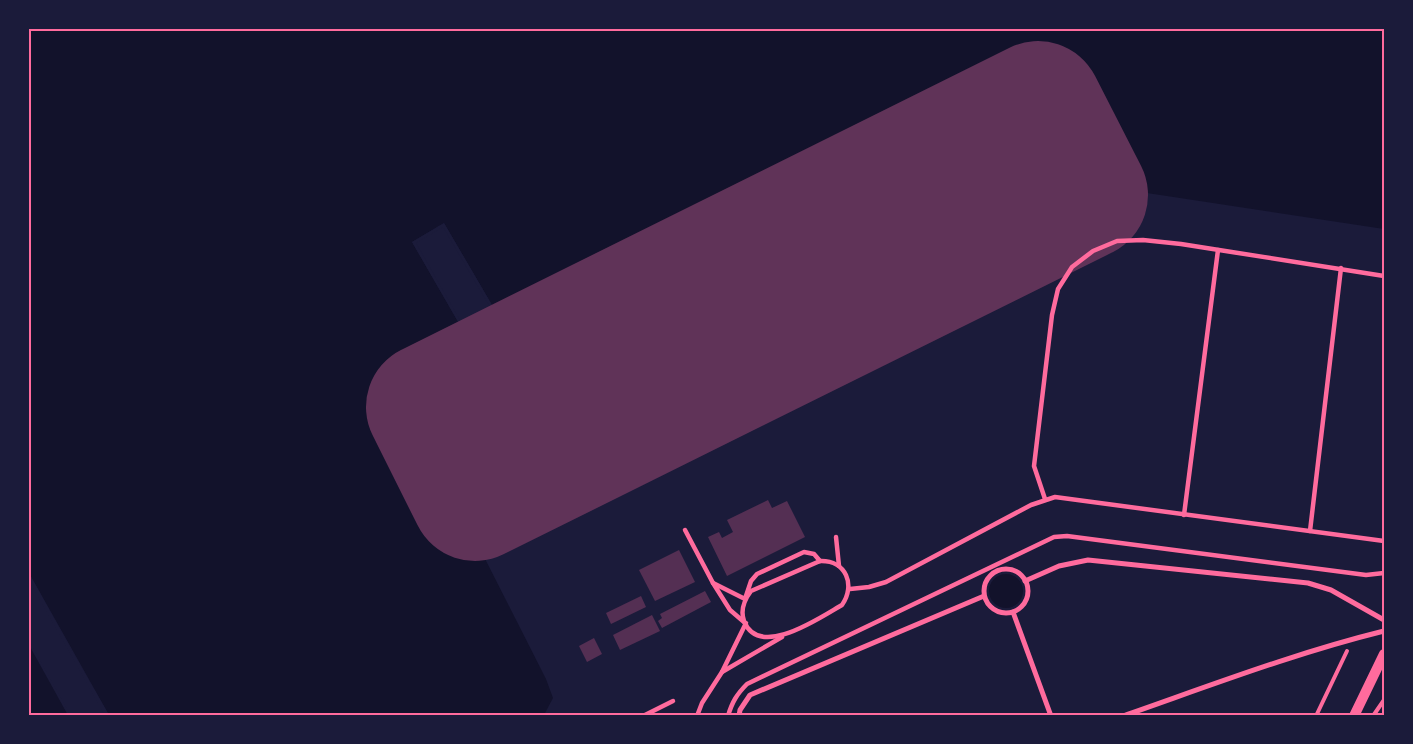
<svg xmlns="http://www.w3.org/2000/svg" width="1413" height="744" font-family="Spectral,serif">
  <rect width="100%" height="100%" fill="#1b1b3a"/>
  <g fill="#12122b">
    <polygon points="28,29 1384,29 1384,229 1101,186 1050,89 1043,86 516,346 444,223 412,242 483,365 409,401 409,409 546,679 553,698 544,715 109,715 29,573"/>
    <circle cx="1006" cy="591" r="17"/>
    <polygon points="29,645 68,715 29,715"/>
  </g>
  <g fill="#1b1b3a">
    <polygon points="444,223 516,346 514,348 443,227 416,243 485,364 483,365 412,242"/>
    <polygon points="29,573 73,653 109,715 105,716 71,655 28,579"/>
    <polygon points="28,642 31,644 71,716 68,715"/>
  </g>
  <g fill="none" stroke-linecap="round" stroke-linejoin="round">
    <polygon stroke="#603358" stroke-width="128" points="1038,105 1084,195 475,497 430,407"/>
  </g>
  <g fill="#542f53">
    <polygon points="768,500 772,508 787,501 805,537 727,576 708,537 719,532 722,538 733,532 727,520"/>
    <polygon points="679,550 695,582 655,601 639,570"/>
    <polygon points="705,591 711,602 662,628 658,621 662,618 660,614"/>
    <polygon points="641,596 646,607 611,624 606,613"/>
    <polygon points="652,615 660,631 620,650 613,635"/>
    <polygon points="594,638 602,654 587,662 579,646"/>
  </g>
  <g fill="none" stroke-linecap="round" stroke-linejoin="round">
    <g stroke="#ff6b9d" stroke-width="4">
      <polyline points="1316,716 1347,651"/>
      <polyline points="1373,716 1384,700"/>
    </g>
    <g stroke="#ff6b9d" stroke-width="4.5">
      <polyline points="1045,499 1034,466 1052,315 1058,289 1072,267 1093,251 1117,241 1143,240 1181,244 1384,276"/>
      <polyline points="1184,515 1218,250"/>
      <polyline points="685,530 713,583 730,610 744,622"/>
      <polyline points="1310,531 1341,268"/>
      <polyline points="836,537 839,566"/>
      <path d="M820,561C846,560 856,585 842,605C821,617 759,660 744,621C740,610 745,599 751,591Z"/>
      <polyline points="713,583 745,599 751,581 757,574 804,552 814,554 820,561"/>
      <polyline points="850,589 869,587 886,582 1031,505 1055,497 1384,541"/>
      <polyline points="722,672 746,623"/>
      <polyline points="643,716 673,701"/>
      <polyline points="697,716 702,703 722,672 782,637"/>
      <path d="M728,716C732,702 737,694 747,684L1054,537L1067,536L1366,575L1384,573"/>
    </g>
    <g stroke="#ff6b9d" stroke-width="5">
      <circle cx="1006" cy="591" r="22"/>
      <polyline points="1025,581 1059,566 1088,560 1308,583 1331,590 1384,620"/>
      <polyline points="1013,612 1051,716"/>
      <polyline points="739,716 740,710 750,695 984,596"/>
      <path d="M1123,716C1209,686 1295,653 1384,631"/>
    </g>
    <polyline stroke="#ff6b9d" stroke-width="10" points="1354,716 1384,654"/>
  </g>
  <rect width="1413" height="744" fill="none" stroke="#1b1b3a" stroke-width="60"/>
  <rect x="30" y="30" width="1353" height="684" fill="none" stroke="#ff6b9d" stroke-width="2"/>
</svg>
